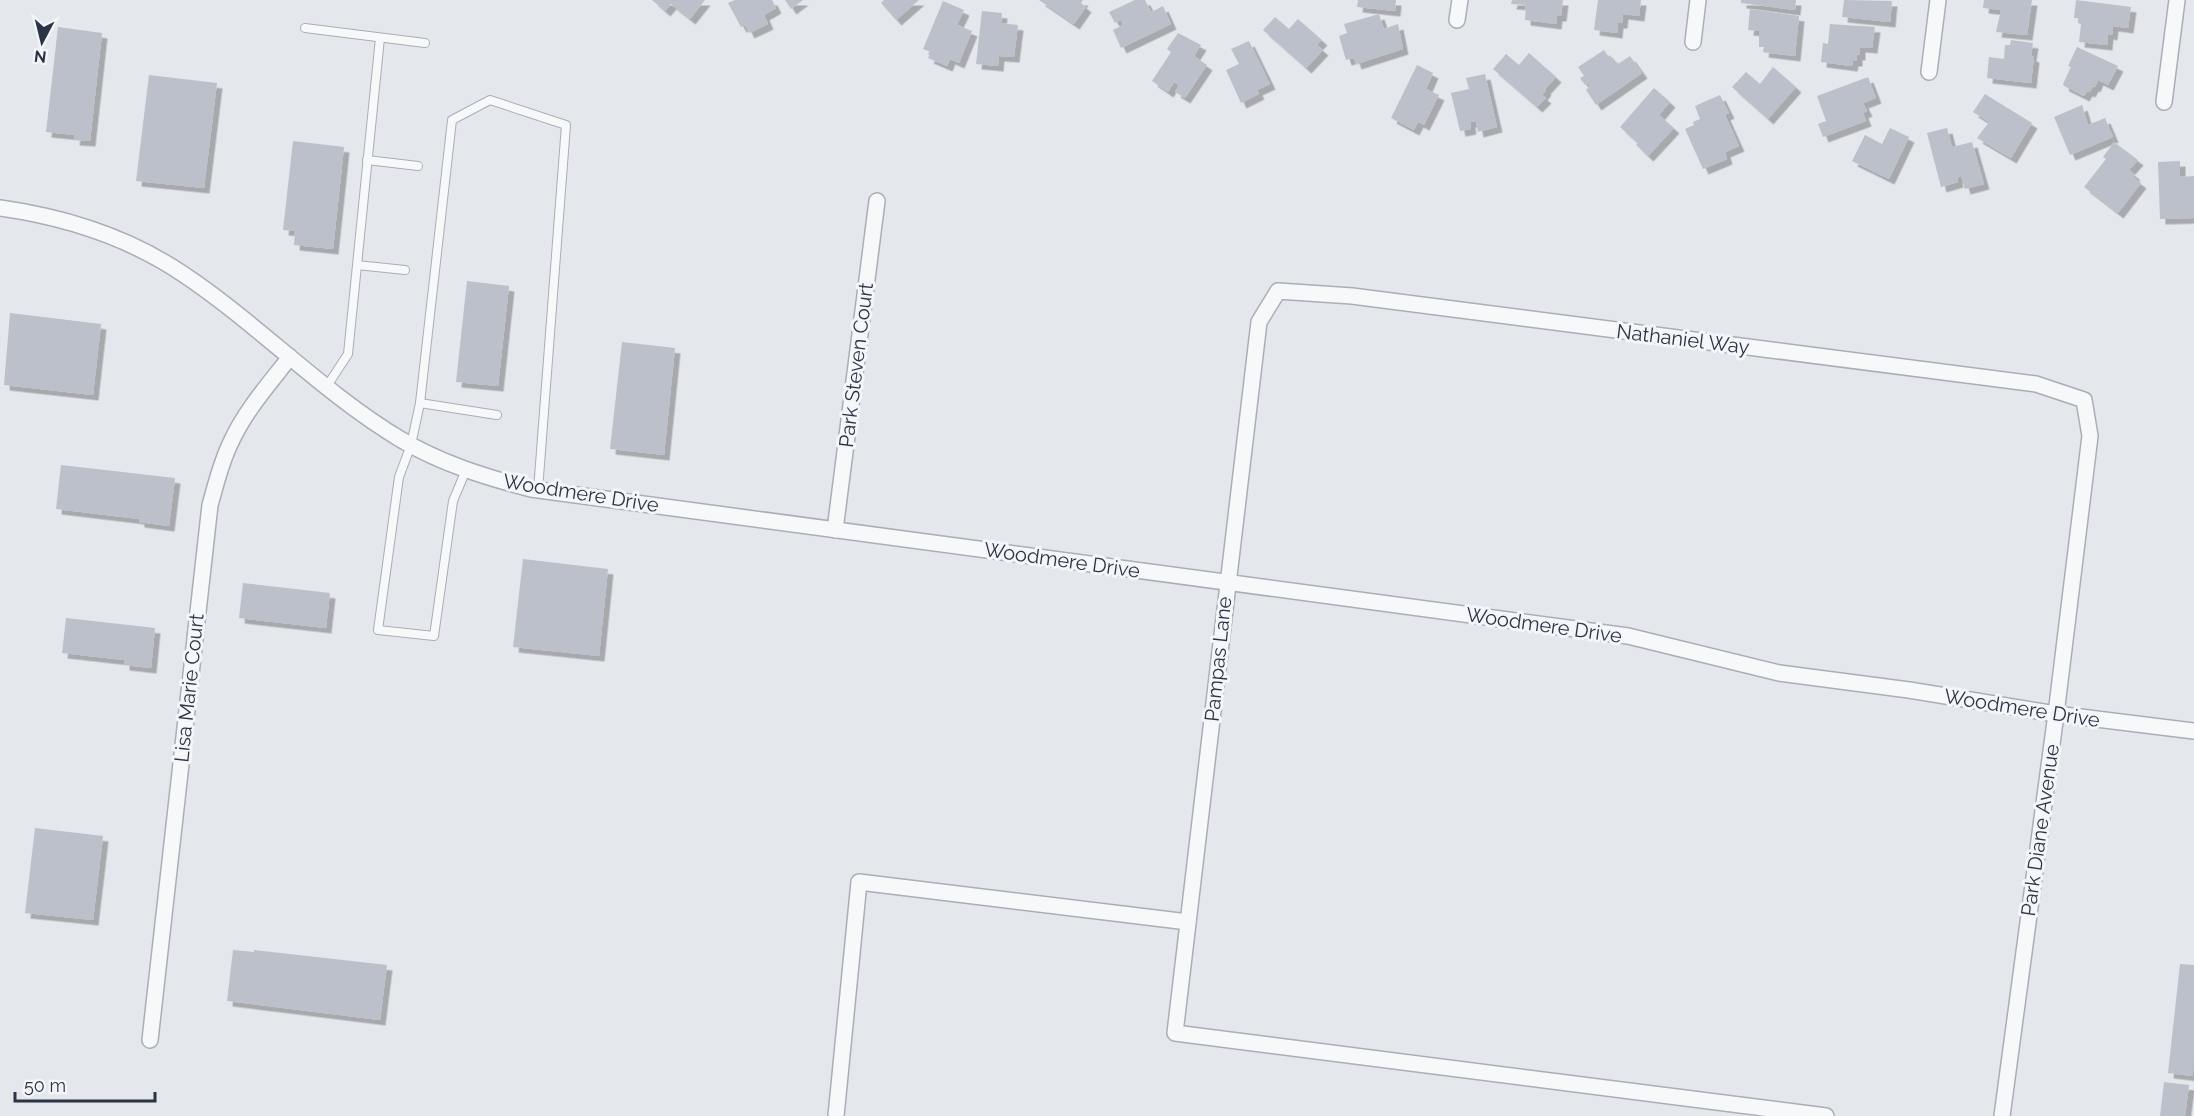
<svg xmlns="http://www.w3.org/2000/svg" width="2194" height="1116" font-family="Raleway,sans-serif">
  <defs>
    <filter id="shadow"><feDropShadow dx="5.5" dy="5.5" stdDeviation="0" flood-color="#0004"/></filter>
  </defs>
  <rect width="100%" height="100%" fill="#e4e7ec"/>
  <g fill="#bbc0ca" filter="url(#shadow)">
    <polygon points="652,0 705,0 690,19 671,4 665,11"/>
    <polygon points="735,0 772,0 776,8 764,15 768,24 749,33 745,25 741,27 728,3"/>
    <polygon points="785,0 803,0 791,9"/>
    <polygon points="884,0 919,0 896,20 881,3"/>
    <polygon points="1039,0 1083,0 1081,3 1086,7 1074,24"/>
    <polygon points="1135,0 1145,0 1151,12 1163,6 1171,24 1121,48 1113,30 1123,25 1121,20 1115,23 1109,12"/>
    <polygon points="1358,0 1396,0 1395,11 1357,7"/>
    <polygon points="1512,0 1563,0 1561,16 1557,16 1556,24 1525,20 1526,5 1511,4"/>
    <polygon points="1598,0 1641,0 1639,16 1623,14 1622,23 1618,23 1617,33 1594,30"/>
    <polygon points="1741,0 1796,0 1795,10 1741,3"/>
    <polygon points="1844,0 1892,1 1890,22 1842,17"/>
    <polygon points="1984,0 2032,0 2027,35 1996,32 2001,10 1983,8"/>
    <polygon points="2076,0 2131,7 2128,28 2113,26 2112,35 2108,34 2107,45 2079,42 2081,24 2078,23 2078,18 2074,18"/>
    <polygon points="943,1 964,10 957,25 972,31 959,63 950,59 947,66 928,58 931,52 923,49"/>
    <polygon points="1750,9 1799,16 1795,56 1763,52 1764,47 1759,47 1759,31 1748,30"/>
    <polygon points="982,11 1002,13 1001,23 1018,25 1014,57 999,56 998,66 976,64"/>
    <polygon points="1379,14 1384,29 1398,24 1403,49 1356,64 1354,58 1346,60 1339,36 1347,33 1344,24"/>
    <polygon points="1275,17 1289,29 1298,19 1322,40 1317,45 1323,50 1306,68 1263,30"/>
    <polygon points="1830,24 1875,27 1872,48 1860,47 1860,55 1857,55 1857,61 1853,61 1852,66 1821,62 1823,43 1828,44"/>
    <polygon points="58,27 102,33 90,141 74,140 75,135 46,132"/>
    <polygon points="1178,33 1201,45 1194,56 1207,65 1185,98 1175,92 1179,85 1174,82 1168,92 1152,81 1171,52 1167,49"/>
    <polygon points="2011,40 2033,43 2031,56 2034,57 2031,83 1987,78 1989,57 2004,59 2005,45 2010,45"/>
    <polygon points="1249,41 1270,84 1257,90 1259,94 1241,103 1226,70 1239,64 1231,49"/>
    <polygon points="2077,47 2118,66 2108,85 2098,80 2095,87 2093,86 2090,92 2087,91 2084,96 2064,86 2063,84 2071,67 2068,66"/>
    <polygon points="1604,50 1610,59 1612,57 1618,64 1630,56 1642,73 1596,105 1586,90 1590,86 1587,83 1585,85 1580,78 1584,76 1578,67"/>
    <polygon points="1529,53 1556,77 1545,89 1546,90 1542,95 1546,98 1537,107 1493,69 1506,54 1519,65"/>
    <polygon points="1417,65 1433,73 1426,89 1439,95 1424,125 1418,122 1414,130 1391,118"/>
    <polygon points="1773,67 1796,87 1768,119 1732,87 1746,72 1760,84"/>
    <polygon points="1485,74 1497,127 1478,132 1476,121 1470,122 1471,129 1460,131 1451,93 1469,89 1466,78"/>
    <polygon points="149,75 217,83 204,188 136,181"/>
    <polygon points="1868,77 1876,98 1863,103 1867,111 1863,113 1866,121 1823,137 1818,124 1826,121 1817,96"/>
    <polygon points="1654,88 1670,102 1659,115 1674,128 1648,156 1636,145 1638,143 1620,127"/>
    <polygon points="1985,94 2032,123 2011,158 1977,138 1989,122 1973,112"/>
    <polygon points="1720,95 1729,113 1725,115 1739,146 1725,152 1727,159 1703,169 1685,129 1694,125 1693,122 1700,119 1695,106"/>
    <polygon points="2082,105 2088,125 2105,118 2113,137 2070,155 2054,117"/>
    <polygon points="1890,128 1909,137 1889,179 1852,161 1865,135 1882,144"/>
    <polygon points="1947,128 1952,147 1972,142 1984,184 1965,189 1961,176 1957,178 1958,182 1941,187 1927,133"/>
    <polygon points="293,141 344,147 333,249 294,245 295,231 283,230"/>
    <polygon points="2114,142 2138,160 2129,170 2135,175 2133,177 2141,183 2118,213 2084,187 2106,159 2103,157"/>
    <polygon points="2180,161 2180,177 2194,176 2194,218 2160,219 2158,162"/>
    <polygon points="467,281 509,286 498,386 456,382"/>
    <polygon points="10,313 101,324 93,395 4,385"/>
    <polygon points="622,342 675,348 664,455 610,449"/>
    <polygon points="61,465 175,478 169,526 139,522 139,519 56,509"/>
    <polygon points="523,559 608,569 599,656 513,647"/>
    <polygon points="243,583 330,593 326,628 239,618"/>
    <polygon points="66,618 155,628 151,668 124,665 124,660 62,653"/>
    <polygon points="35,828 103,836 93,920 25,913"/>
    <polygon points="233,950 254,952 254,950 387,965 380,1020 227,1001"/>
    <polygon points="2180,964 2194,965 2193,1076 2168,1073"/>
    <polygon points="2164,1082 2189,1085 2185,1116 2160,1116"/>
  </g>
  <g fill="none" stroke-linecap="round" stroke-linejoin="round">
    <g stroke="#a9aeb7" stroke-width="10">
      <g id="lane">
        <polyline points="305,28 425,43"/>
        <polyline points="367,160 418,166"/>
        <polyline points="357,265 405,270"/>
        <polyline points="327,386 348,354 380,38"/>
        <polyline points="420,403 497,415"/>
        <polyline points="466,470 453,501 434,636 378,630 399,477 411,445 420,403 452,120 490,100 566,125 538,490"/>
      </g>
    </g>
    <g stroke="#a9aeb7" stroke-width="18">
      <g id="street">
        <polyline points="1457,20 1460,0"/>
        <polyline points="1693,42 1698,0"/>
        <polyline points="1929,72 1938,0"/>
        <polyline points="2164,102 2177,0"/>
        <path d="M0,208C64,217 128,237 183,274C258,324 322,392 400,439C440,463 485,477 531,489L1628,636L1779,673L1909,690L2056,714L2194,731"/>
        <polyline points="835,530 877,201"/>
        <path d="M150,1040L210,505C216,484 221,462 231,442C245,411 269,384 290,357"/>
        <polyline points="836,1116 859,882 1188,922"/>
        <polyline points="1826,1116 1175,1033 1259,322 1278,291 1352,296 2036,384 2084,400 2090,436 2056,714 2002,1116"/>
      </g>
    </g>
    <use href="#lane" stroke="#f7f8fa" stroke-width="8"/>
    <use href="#street" stroke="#f7f8fa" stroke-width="15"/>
  </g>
  <g text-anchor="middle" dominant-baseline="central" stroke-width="6" stroke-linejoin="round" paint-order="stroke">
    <g font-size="20" fill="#2b3445" stroke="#f4f6f9">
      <text transform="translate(1683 339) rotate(7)">Nathaniel Way</text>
      <text transform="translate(856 365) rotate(-83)">Park Steven Court</text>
      <text transform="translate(581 493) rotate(9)">Woodmere Drive</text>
      <text transform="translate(1062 560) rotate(8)">Woodmere Drive</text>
      <text transform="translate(1544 625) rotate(8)">Woodmere Drive</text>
      <text transform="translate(1218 659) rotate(-84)">Pampas Lane</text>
      <text transform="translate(189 688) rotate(-84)">Lisa Marie Court</text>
      <text transform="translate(2022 708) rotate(9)">Woodmere Drive</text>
      <text transform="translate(2040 830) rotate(-82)">Park Diane Avenue</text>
    </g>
  </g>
  <g transform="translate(42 42) rotate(187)" stroke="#f4f6f9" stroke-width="4.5" paint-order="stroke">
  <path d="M0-4.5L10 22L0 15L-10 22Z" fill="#2b3445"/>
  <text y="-9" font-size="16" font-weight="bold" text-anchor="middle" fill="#2b3445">N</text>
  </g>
  <path d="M15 1092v9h140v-9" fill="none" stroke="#2b3445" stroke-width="3"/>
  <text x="24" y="1092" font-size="18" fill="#2b3445" stroke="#f4f6f9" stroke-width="4.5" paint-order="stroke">50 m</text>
</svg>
